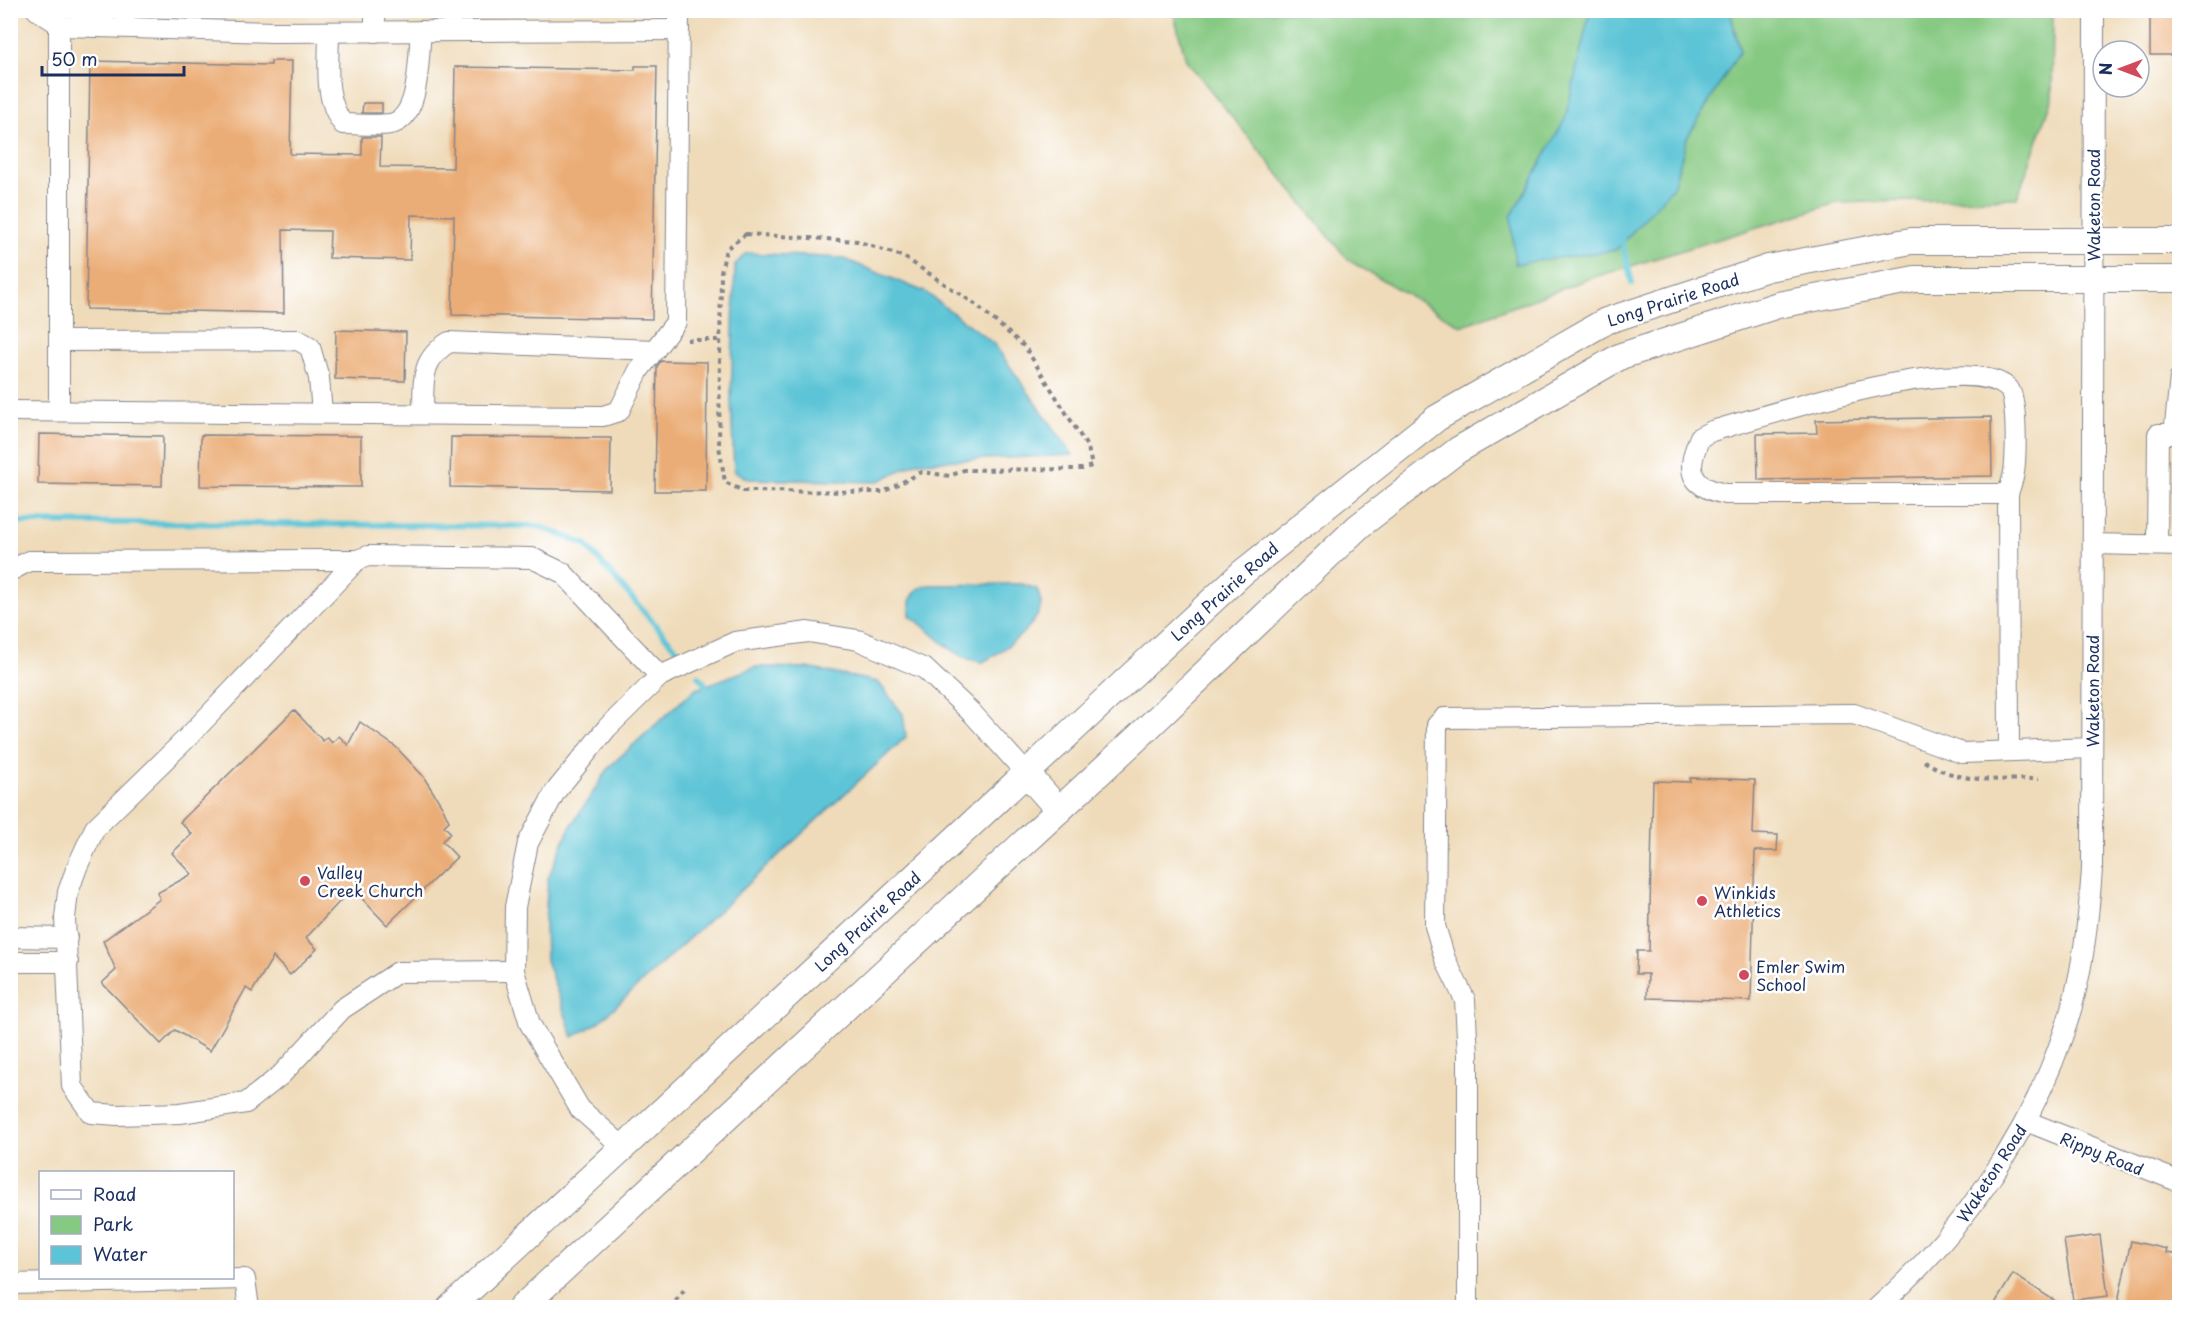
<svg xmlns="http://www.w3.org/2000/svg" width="2190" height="1318" font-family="'Playpen Sans',sans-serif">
  <rect width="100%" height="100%" fill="#fff"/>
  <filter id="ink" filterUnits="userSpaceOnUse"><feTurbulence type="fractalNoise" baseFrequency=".0167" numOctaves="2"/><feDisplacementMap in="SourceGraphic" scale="12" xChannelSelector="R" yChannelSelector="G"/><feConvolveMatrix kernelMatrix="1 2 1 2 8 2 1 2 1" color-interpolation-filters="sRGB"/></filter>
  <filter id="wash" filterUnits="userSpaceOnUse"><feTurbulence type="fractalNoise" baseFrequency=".008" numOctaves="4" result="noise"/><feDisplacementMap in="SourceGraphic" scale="24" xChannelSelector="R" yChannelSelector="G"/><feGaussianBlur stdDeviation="1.35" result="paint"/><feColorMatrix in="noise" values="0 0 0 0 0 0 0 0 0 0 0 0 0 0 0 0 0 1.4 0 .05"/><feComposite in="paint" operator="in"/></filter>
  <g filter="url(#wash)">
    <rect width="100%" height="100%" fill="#efdbba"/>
    <polygon fill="#86c982" stroke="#507c70" stroke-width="1.5" points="1173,11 2053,11 2052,100 2017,198 1837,203 1585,280 1461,326 1348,260 1186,60"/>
    <g fill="#5bc4d6" stroke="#3b7a9a" stroke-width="1.5">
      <polygon points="1590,11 1730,11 1740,51 1687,138 1673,187 1616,250 1515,264 1511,217 1565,119"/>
      <polygon points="746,253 842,258 925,292 994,344 1073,455 917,462 877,482 748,479 734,471 731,399 735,265"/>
      <path d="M1022,584L1037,589C1038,593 1041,600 1041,604C1039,626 1001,652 983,662C954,660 934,632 910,616V601L917,589L928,585Z"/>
      <polygon points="755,667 807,668 878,682 903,714 906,737 598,1023 573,1037 546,960 545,923 548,878 569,829 610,766 694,690"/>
    </g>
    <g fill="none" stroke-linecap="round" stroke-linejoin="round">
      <g stroke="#5bc4d6" stroke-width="6">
        <polyline points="1621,237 1632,283"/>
        <polyline points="10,522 538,526 585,544 678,651"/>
        <polyline points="698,676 706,685"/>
      </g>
    </g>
    <g id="blocks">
      <g fill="#ebad77">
        <polygon points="2159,10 2180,10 2180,55 2150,55 2150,13 2159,13"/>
        <polygon points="90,61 271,65 271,61 292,61 290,154 362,155 362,137 381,137 380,167 453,168 455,67 635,70 635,66 657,66 652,319 452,315 454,216 411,215 410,260 329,258 330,231 283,230 284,313 86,309"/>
        <polygon points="363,103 382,103 382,113 362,113"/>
        <polygon points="336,330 406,332 405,381 335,379"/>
        <polygon points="661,361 707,362 706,491 655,491 657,366"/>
        <polygon points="1991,417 1992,476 1758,480 1757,434 1817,433 1816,420"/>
        <polygon points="39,434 163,436 162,486 38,484"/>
        <polygon points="201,435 361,436 361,487 200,486"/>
        <polygon points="451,437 611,438 610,490 450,487"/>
        <polygon points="294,710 323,741 327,737 332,743 339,736 348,745 360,722 396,747 423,776 442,806 449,821 444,826 451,833 442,841 457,857 387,925 352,888 306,938 317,949 290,975 273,957 252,992 246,988 210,1051 175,1030 161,1044 102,983 116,970 103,941 160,899 157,893 192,874 172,853 192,834 180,822"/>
        <polygon points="1690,778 1755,780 1753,834 1778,835 1777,851 1755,851 1751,1001 1647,998 1648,974 1636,974 1637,951 1649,951 1653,781 1690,782"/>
        <polygon points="2100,1235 2108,1296 2073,1300 2064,1240"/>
        <polygon points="2131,1241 2167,1249 2166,1253 2180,1255 2180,1308 2147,1308 2118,1301"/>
        <polygon points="2013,1274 2066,1308 1992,1308"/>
      </g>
    </g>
  </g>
  <g filter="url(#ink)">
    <use href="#blocks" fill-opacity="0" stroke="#85858c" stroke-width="1.5"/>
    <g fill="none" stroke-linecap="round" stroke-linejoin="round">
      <g stroke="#85858c" stroke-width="22">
        <g id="minor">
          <polyline points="37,10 62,26 272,32 679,30"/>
          <polyline points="59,24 59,410"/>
          <path d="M329,32C329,64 323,97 343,124C358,124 375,126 390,124C421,119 418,56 421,31"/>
          <polyline points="375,32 375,10"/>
          <polyline points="59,341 298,340 310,347 319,378 322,413"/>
          <polyline points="10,411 603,416 619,411 639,370 676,322 679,10"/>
          <path d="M423,414C424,382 419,361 449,342L655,350"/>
          <polyline points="2174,434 2180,378"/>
          <path d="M2008,494H1725C1688,486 1686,470 1700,437L1712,431C1767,416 1965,349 2008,388C2018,396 2016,457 2014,472C2013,479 2010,487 2008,494L2009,751"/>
          <polyline points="2093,544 2180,546"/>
          <polyline points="2157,545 2158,434 2180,434"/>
          <polyline points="10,571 29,561 357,560"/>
          <polyline points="10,937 67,938"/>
          <polyline points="10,962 68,962"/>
          <polyline points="514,971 398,972 342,1009 281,1075 246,1103 180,1113 117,1115 91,1113 72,1086 65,918 68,892 77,867 95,828 188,737 357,560 368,556 532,558 563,573 660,676"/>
          <polyline points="2026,1121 2180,1182"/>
          <polyline points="623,1147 580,1109 530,1024 514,971 515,907 528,843 555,792 607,728 660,676 735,642 808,632 858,640 925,669 973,714 1026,773"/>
          <polyline points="10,1284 245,1279 249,1308"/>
          <polyline points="1468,1308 1468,1055 1465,1000 1445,959 1435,926 1437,725 1444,718 1854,714 1962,753 2092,748"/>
          <path d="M1877,1308C1960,1235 2027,1139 2063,1035C2082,982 2088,925 2092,869L2094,10"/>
        </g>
      </g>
      <g stroke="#85858c" stroke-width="28">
        <g id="major">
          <polyline points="1026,773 1059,810"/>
          <polyline points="450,1308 1242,573 1437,418 1606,321 1768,268 1911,241 2180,241"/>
          <polyline points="521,1308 1138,737 1359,526 1458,450 1621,356 1778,305 1915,279 2180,279"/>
        </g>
      </g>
      <g stroke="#85858c" stroke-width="4" stroke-dasharray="4.5 4.5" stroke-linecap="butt">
        <polygon points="746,234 857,241 904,257 975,304 1025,347 1088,448 1092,466 1082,469 964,470 950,476 922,472 883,492 743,491 725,482 719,446 721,272 726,249"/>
        <polyline points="687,340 719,340"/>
        <path d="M1924,761C1962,785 1995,779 2039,779"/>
        <polyline points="670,1308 684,1290"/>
      </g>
      <use href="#minor" stroke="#fff" stroke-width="20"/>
      <use href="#major" stroke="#fff" stroke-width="26"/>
    </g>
  </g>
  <g fill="#d1495b" stroke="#fff" stroke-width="2">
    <circle cx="305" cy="881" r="6"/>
    <circle cx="1702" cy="901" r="6"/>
    <circle cx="1744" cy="975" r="6"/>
  </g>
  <g text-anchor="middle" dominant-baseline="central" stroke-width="5" stroke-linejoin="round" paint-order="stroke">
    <g font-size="16" fill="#1b2f5e" stroke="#fff">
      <text transform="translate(2093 205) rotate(-90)">Waketon Road</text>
      <text transform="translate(1673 299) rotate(-18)">Long Prairie Road</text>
      <text transform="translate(1224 591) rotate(-42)">Long Prairie Road</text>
      <text transform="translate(2092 691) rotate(-90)">Waketon Road</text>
      <text transform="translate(867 921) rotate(-43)">Long Prairie Road</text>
      <text transform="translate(2102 1153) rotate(22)">Rippy Road</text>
      <text transform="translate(1991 1173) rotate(-57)">Waketon Road</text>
    </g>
    <g font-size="16" fill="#1b2f5e" stroke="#fff" text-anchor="start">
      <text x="317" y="872">Valley<tspan x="317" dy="18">Creek Church</tspan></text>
      <text x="1714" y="892">Winkids<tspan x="1714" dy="18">Athletics</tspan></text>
      <text x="1756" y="966">Emler Swim<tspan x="1756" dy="18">School</tspan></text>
    </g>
  </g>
  <rect width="2190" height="1318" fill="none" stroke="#fff" stroke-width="36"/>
  <rect x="39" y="1171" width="195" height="108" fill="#ffffff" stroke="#a4acbf" stroke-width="1.5"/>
  <rect x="51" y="1190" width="30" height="9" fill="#ffffff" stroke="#a4acbf" stroke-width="1.5"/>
  <text x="93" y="1201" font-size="18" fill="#1b2f5e">Road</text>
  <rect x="51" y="1216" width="30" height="18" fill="#86c982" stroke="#a4acbf" stroke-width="1.5"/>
  <text x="93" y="1231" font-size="18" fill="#1b2f5e">Park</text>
  <rect x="51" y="1246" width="30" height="18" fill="#5bc4d6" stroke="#a4acbf" stroke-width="1.5"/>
  <text x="93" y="1261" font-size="18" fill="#1b2f5e">Water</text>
  <g transform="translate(2121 69) rotate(270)"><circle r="28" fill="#ffffff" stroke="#a4acbf" stroke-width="1.5"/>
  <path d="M0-4.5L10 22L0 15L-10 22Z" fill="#d1495b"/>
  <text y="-9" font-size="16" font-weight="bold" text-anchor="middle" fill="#1b2f5e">N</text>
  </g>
  <path d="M42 66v9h142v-9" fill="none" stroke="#1b2f5e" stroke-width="3"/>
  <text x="51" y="66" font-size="18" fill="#1b2f5e" stroke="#ffffff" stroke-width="4.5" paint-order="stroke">50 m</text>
</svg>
